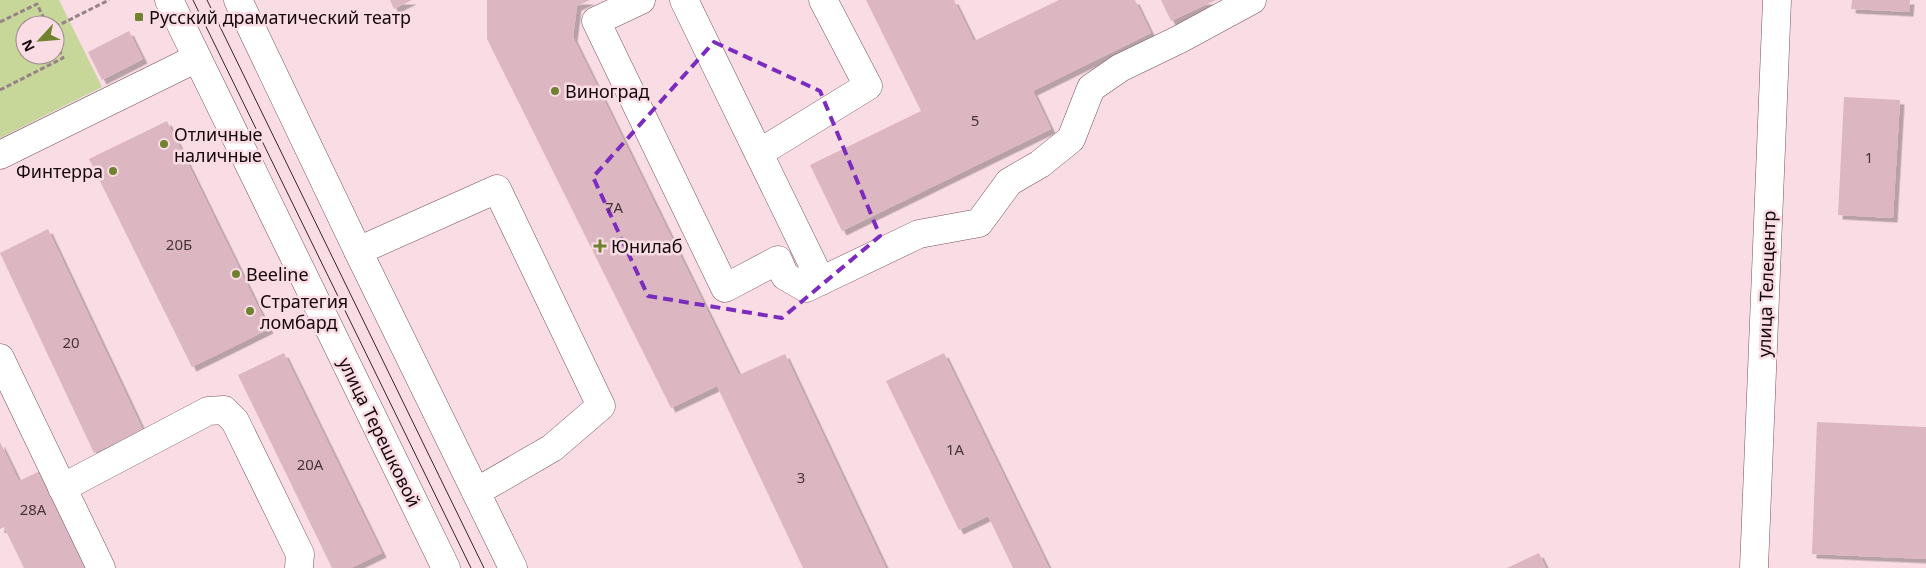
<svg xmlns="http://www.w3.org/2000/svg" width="1926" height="568" font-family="'Noto Sans',sans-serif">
  <defs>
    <filter id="shadow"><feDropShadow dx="4.5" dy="4.5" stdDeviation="0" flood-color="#0004"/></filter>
  </defs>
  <rect width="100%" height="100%" fill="#fadce4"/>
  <path fill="#c7d79a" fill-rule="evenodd" d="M0,0H59L102,87L0,138ZM25,25H55V55H25Z"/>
  <g fill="#dcb7c1" filter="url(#shadow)">
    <polygon points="390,0 412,0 394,9"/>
    <polygon points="487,0 590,0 577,6 573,37 739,375 785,354 886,568 803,568 717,386 671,408 487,39"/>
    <polygon points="866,0 954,0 974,41 1059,0 1135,0 1151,33 1033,91 1051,129 842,231 810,165 921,111"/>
    <polygon points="1161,0 1216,0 1171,21"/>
    <polygon points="1852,0 1910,0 1909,12 1851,9"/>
    <polygon points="129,31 143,59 102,80 88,52"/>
    <polygon points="1844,97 1900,100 1893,218 1838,215"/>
    <polygon points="167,121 269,329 192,367 89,159"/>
    <polygon points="48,229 143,430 94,453 0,253"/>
    <polygon points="284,353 382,553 351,568 332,568 238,375"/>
    <polygon points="944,353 1049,568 1013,568 988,516 959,530 886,381"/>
    <polygon points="1817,422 1926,427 1926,559 1812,554"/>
    <polygon points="0,442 19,481 46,468 94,568 24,568 4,527 0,529"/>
    <polygon points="1539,553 1546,568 1507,568"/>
  </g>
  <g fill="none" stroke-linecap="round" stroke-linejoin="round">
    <g stroke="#75555e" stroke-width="29">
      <g id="minor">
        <polyline points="641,0 596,21 725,288 778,260 785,276 806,288 919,234 979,223 1009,182 1040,164 1071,139 1091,88 1120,68 1180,39 1252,0"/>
        <polyline points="684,0 821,281"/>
        <polyline points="759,153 868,86 823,0"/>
        <polyline points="0,155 197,58"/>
        <polyline points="358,251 497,189 601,406 552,448 476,492"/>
        <polyline points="0,358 101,568"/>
        <polyline points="62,488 208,411 224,410 235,421 300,554 299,568"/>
        <polyline points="1754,568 1777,0"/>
      </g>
    </g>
    <g stroke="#75555e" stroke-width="29">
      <g id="major">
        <polyline points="169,0 446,568"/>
        <polyline points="238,0 358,251 513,568"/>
      </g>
    </g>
    <g stroke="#988288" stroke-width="3" stroke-dasharray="5 2.5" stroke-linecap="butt">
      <polyline points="0,22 37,4 47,25"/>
      <polyline points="55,27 109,0"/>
      <polyline points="0,90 63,58 55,41"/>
    </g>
    <use href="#minor" stroke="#fff" stroke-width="28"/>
    <use href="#major" stroke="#fff" stroke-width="28"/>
    <g stroke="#35262b" stroke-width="1">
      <polyline points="193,0 471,568"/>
      <polyline points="207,0 484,568"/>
    </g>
  </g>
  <path fill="none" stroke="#7b2cbf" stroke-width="4" stroke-dasharray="10 6" stroke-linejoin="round" d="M714,42L820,91L880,236L782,318L648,296L593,177Z"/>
  <g fill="#708130" stroke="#fadce4" stroke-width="2">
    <rect x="134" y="12" width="10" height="10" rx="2.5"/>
    <circle cx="555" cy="91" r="5"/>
    <circle cx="164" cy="144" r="5"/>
    <circle cx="113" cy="171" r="5"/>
    <path d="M597.5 238.5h5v5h5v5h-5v5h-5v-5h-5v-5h5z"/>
    <circle cx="236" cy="274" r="5"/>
    <circle cx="250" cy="311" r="5"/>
  </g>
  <g text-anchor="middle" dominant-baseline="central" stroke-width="5" stroke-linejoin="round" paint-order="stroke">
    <g font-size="15" fill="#47343a">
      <text x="975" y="120">5</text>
      <text x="1869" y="157">1</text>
      <text x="614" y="207">7А</text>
      <text x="179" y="244">20Б</text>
      <text x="71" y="342">20</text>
      <text x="955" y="449">1А</text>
      <text x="310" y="464">20А</text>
      <text x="801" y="477">3</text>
      <text x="33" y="509">28А</text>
    </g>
    <g font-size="18" fill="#15090d" stroke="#fadce4" text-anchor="start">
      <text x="149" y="17">Русский драматический театр</text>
      <text x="565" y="91">Виноград</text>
      <text x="174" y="134">Отличные<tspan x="174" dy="21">наличные</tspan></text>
      <text x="103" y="171" text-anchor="end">Финтерра</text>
      <text x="611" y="246">Юнилаб</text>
      <text x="246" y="274">Beeline</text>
      <text x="260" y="301">Стратегия<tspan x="260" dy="21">ломбард</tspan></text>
    </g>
    <g font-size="18" fill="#15090d" stroke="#fadce4">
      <text transform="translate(1766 284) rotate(-88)">улица Телецентр</text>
      <text transform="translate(380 432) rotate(64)">улица Терешковой</text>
    </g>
  </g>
  <g transform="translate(40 40) rotate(244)"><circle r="24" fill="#fadce4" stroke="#9e888e"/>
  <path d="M0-4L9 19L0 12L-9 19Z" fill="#708130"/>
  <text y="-8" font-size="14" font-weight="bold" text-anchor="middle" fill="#15090d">N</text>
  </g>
</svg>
